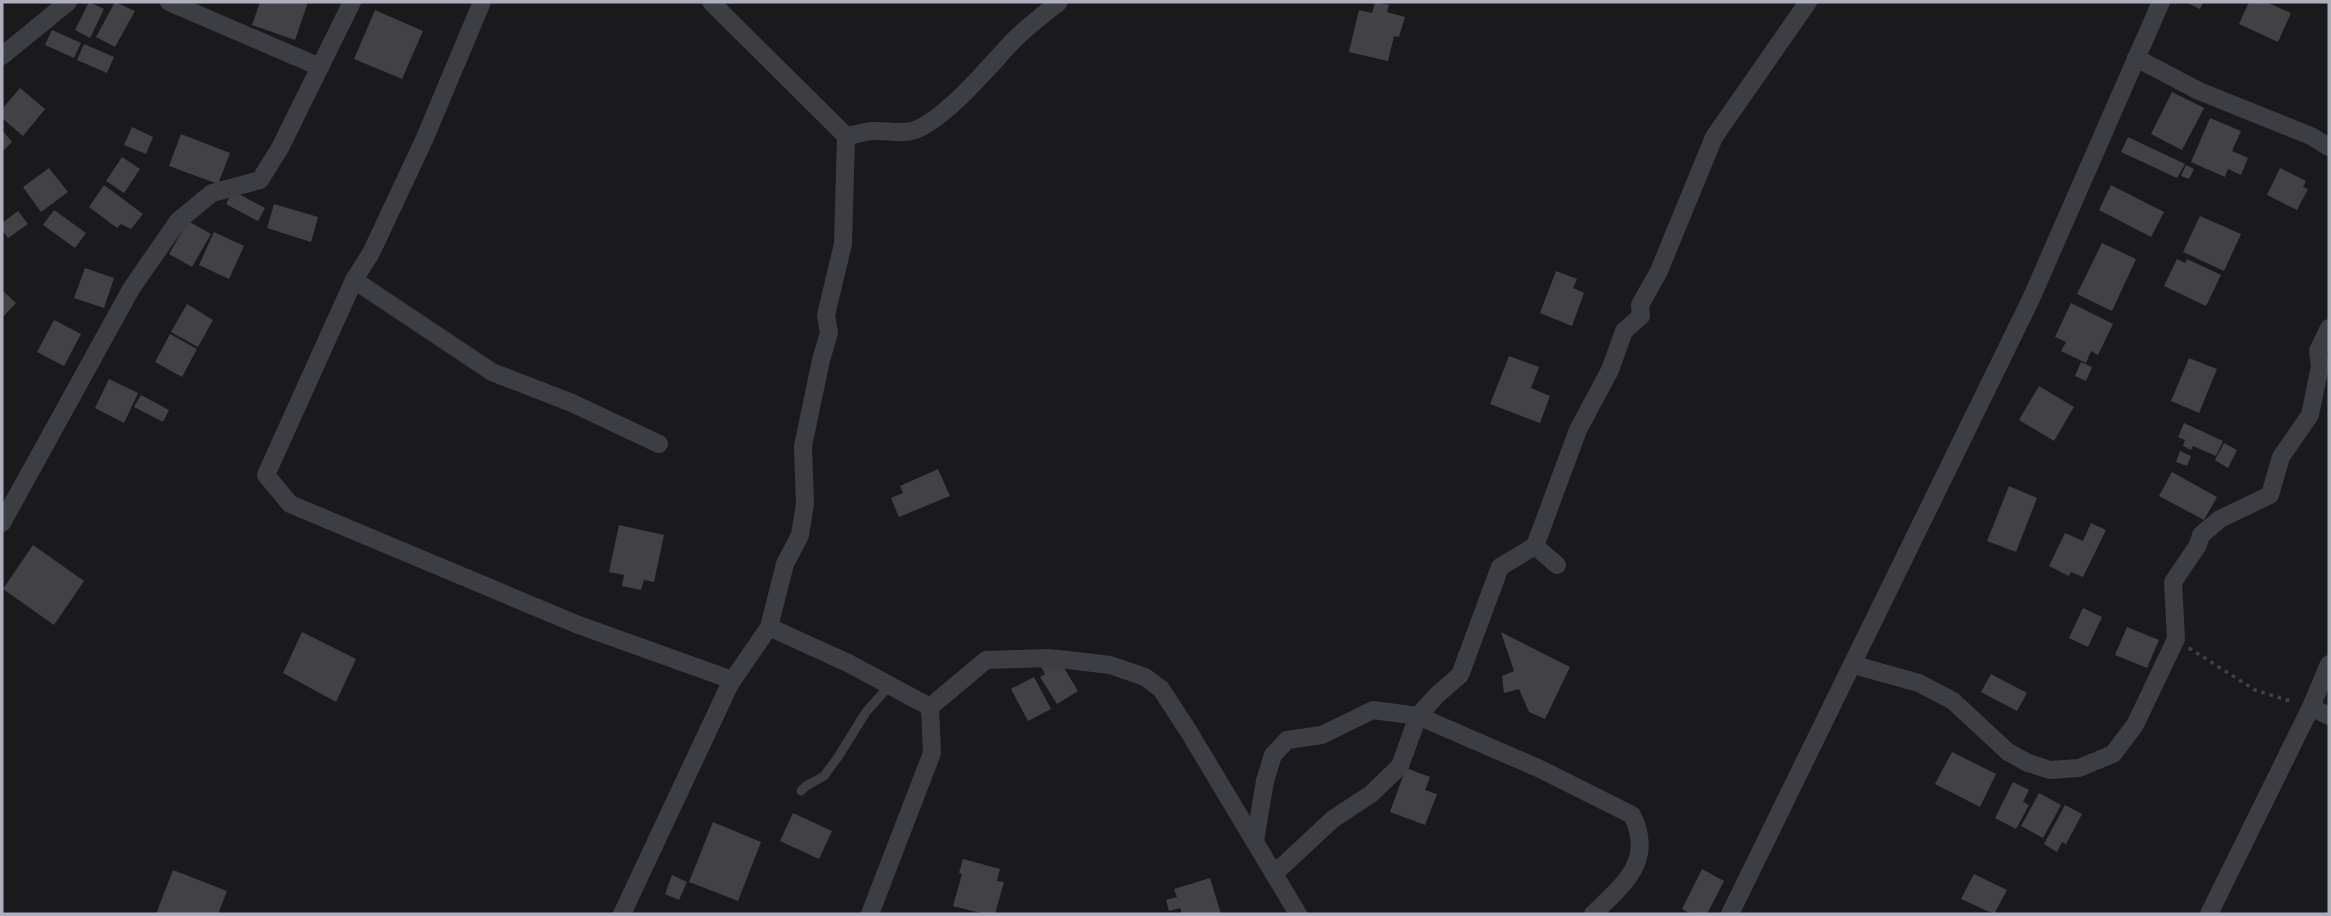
<svg xmlns="http://www.w3.org/2000/svg" width="2331" height="916" font-family="'Fira Sans',sans-serif">
  <rect width="100%" height="100%" fill="#1a1a1d"/>
  <g fill="#424246">
    <polygon points="89,2 104,9 90,38 75,30"/>
    <polygon points="115,2 135,11 115,47 96,37"/>
    <polygon points="260,2 308,2 295,40 252,25"/>
    <polygon points="1375,2 1389,5 1387,12 1405,17 1399,37 1394,36 1388,61 1349,52 1359,10 1372,13"/>
    <polygon points="2185,2 2203,2 2200,9"/>
    <polygon points="2249,2 2266,2 2291,13 2278,42 2239,24"/>
    <polygon points="375,10 423,31 402,79 354,59"/>
    <polygon points="52,30 81,43 74,58 45,45"/>
    <polygon points="84,44 114,57 107,73 77,60"/>
    <polygon points="20,88 45,109 23,136 2,118 2,109"/>
    <polygon points="2172,92 2204,108 2182,150 2151,134"/>
    <polygon points="2210,118 2241,131 2232,151 2248,158 2241,175 2228,169 2225,177 2191,162"/>
    <polygon points="132,127 153,137 146,154 124,145"/>
    <polygon points="2,130 12,142 2,152"/>
    <polygon points="181,134 230,153 218,184 169,166"/>
    <polygon points="2128,137 2185,164 2177,178 2121,152"/>
    <polygon points="122,157 140,169 124,193 106,181"/>
    <polygon points="2186,165 2194,169 2189,179 2181,176"/>
    <polygon points="49,168 68,192 41,212 23,187"/>
    <polygon points="2280,168 2306,181 2303,187 2308,189 2297,210 2267,195"/>
    <polygon points="104,185 143,214 131,229 121,224 117,228 89,207"/>
    <polygon points="2111,185 2164,212 2151,237 2099,210"/>
    <polygon points="233,191 265,208 258,221 226,204"/>
    <polygon points="274,204 318,217 311,242 267,228"/>
    <polygon points="54,210 86,233 75,248 43,225"/>
    <polygon points="18,211 28,224 8,238 2,230 2,223"/>
    <polygon points="2200,216 2241,234 2224,271 2183,252"/>
    <polygon points="188,221 211,234 192,267 169,254"/>
    <polygon points="214,232 244,246 229,279 199,265"/>
    <polygon points="2102,243 2136,259 2112,311 2077,294"/>
    <polygon points="2177,259 2185,263 2187,259 2221,275 2206,306 2164,286"/>
    <polygon points="85,268 114,278 104,308 74,298"/>
    <polygon points="1556,271 1577,279 1573,288 1584,293 1572,326 1540,313"/>
    <polygon points="2,290 16,303 2,318"/>
    <polygon points="2071,303 2113,324 2098,355 2091,351 2086,363 2061,351 2066,342 2055,337"/>
    <polygon points="187,304 213,320 198,347 171,332"/>
    <polygon points="54,320 81,334 64,366 37,352"/>
    <polygon points="170,334 197,349 182,377 155,362"/>
    <polygon points="1509,356 1539,367 1531,388 1550,396 1540,423 1490,404"/>
    <polygon points="2189,358 2217,369 2199,413 2171,401"/>
    <polygon points="2081,362 2092,367 2086,381 2075,376"/>
    <polygon points="109,379 138,393 124,423 95,408"/>
    <polygon points="2039,386 2074,407 2054,441 2019,420"/>
    <polygon points="141,395 169,410 163,422 134,407"/>
    <polygon points="2184,423 2223,441 2216,456 2193,446 2191,450 2183,446 2185,440 2178,437"/>
    <polygon points="2224,443 2237,450 2228,468 2215,460"/>
    <polygon points="2180,451 2191,456 2187,466 2176,462"/>
    <polygon points="938,469 950,496 899,517 891,498 903,493 900,486"/>
    <polygon points="2172,472 2217,497 2204,520 2159,496"/>
    <polygon points="2009,486 2037,498 2016,552 1987,541"/>
    <polygon points="2091,523 2106,530 2083,577 2071,572 2069,576 2049,566 2065,533 2083,541"/>
    <polygon points="619,525 664,535 654,582 644,580 641,590 622,586 624,575 609,572"/>
    <polygon points="33,545 84,581 54,625 3,589"/>
    <polygon points="2083,608 2102,617 2088,647 2069,638"/>
    <polygon points="2127,627 2159,640 2147,668 2115,655"/>
    <polygon points="302,632 356,659 336,702 283,673"/>
    <polygon points="1501,632 1570,667 1545,719 1529,712 1519,689 1504,693 1502,676 1514,671"/>
    <polygon points="1061,663 1078,691 1057,704 1040,677 1045,674 1041,667"/>
    <polygon points="1991,674 2027,693 2017,711 1981,692"/>
    <polygon points="1034,677 1051,709 1028,721 1011,689"/>
    <polygon points="1952,752 1996,774 1980,807 1935,784"/>
    <polygon points="1406,768 1430,777 1425,790 1437,794 1425,825 1390,812"/>
    <polygon points="2013,782 2029,790 2023,802 2029,805 2016,829 1995,818"/>
    <polygon points="2039,793 2061,805 2043,838 2021,826"/>
    <polygon points="2065,805 2082,814 2066,844 2062,842 2057,852 2044,844"/>
    <polygon points="793,813 832,831 819,859 780,841"/>
    <polygon points="713,822 761,842 738,901 689,882"/>
    <polygon points="963,859 1000,869 997,881 1004,882 995,914 984,914 953,906 962,874 959,873"/>
    <polygon points="1702,869 1724,881 1707,914 1691,914 1682,909"/>
    <polygon points="173,870 227,891 218,914 156,914"/>
    <polygon points="1974,874 2007,890 1994,914 1961,899"/>
    <polygon points="672,875 687,882 679,900 665,894"/>
    <polygon points="1210,878 1221,914 1182,914 1180,908 1169,911 1166,900 1177,897 1174,889"/>
  </g>
  <g fill="none" stroke-linecap="round" stroke-linejoin="round">
    <polyline stroke="#414249" stroke-width="3.5" stroke-dasharray="3.5 5" stroke-linecap="butt" points="2189,648 2255,690 2293,702"/>
    <polyline stroke="#3d3d44" stroke-width="9" points="801,791 806,786 824,776 838,757 866,712 890,685"/>
    <g stroke="#3d3d44" stroke-width="18">
      <polyline points="169,2 320,67"/>
      <polyline points="482,2 424,140 371,253 354,280 266,475 290,504 576,624 732,680"/>
      <path d="M711,2L846,136C854,135 863,132 872,131C886,130 901,135 915,130C946,119 991,64 1014,40C1028,26 1044,14 1059,2"/>
      <polyline points="2,56 68,2"/>
      <polyline points="2136,58 2199,91 2311,136 2329,147"/>
      <polyline points="354,280 492,372 572,403 659,444"/>
      <polyline points="2,523 131,289 178,221 212,193 260,180 280,148 352,2"/>
      <polyline points="1535,546 1557,565"/>
      <polyline points="769,627 848,663 930,707 986,660 1047,658 1068,660 1110,665 1145,677 1161,689 1189,732 1298,914"/>
      <polyline points="1854,665 1919,683 1953,701 2008,752 2028,763 2050,770 2079,768 2113,754 2135,725 2176,639 2173,582 2198,545 2201,535 2220,519 2270,495 2281,457 2310,415 2320,366 2318,351 2329,328"/>
      <polyline points="2311,707 2329,664"/>
      <path d="M1255,841L1265,781L1273,755L1287,740L1322,735L1373,710L1418,716L1538,768L1632,815C1655,861 1623,885 1593,914"/>
      <polyline points="1274,874 1333,819 1371,794 1400,766 1418,716 1437,695 1460,675 1500,567 1535,546 1578,430 1610,370 1624,331 1641,316 1640,305 1659,271 1714,137 1808,2"/>
      <polyline points="622,914 730,684 769,627 785,564 800,535 805,504 803,446 821,360 829,333 826,315 843,244 846,136"/>
      <polyline points="870,914 932,753 930,707"/>
      <polyline points="1730,914 2030,301 2161,2"/>
      <polyline points="2209,914 2311,707 2329,716"/>
    </g>
  </g>
  <rect width="2331" height="916" fill="none" stroke="#adafbc" stroke-width="7"/>
</svg>
